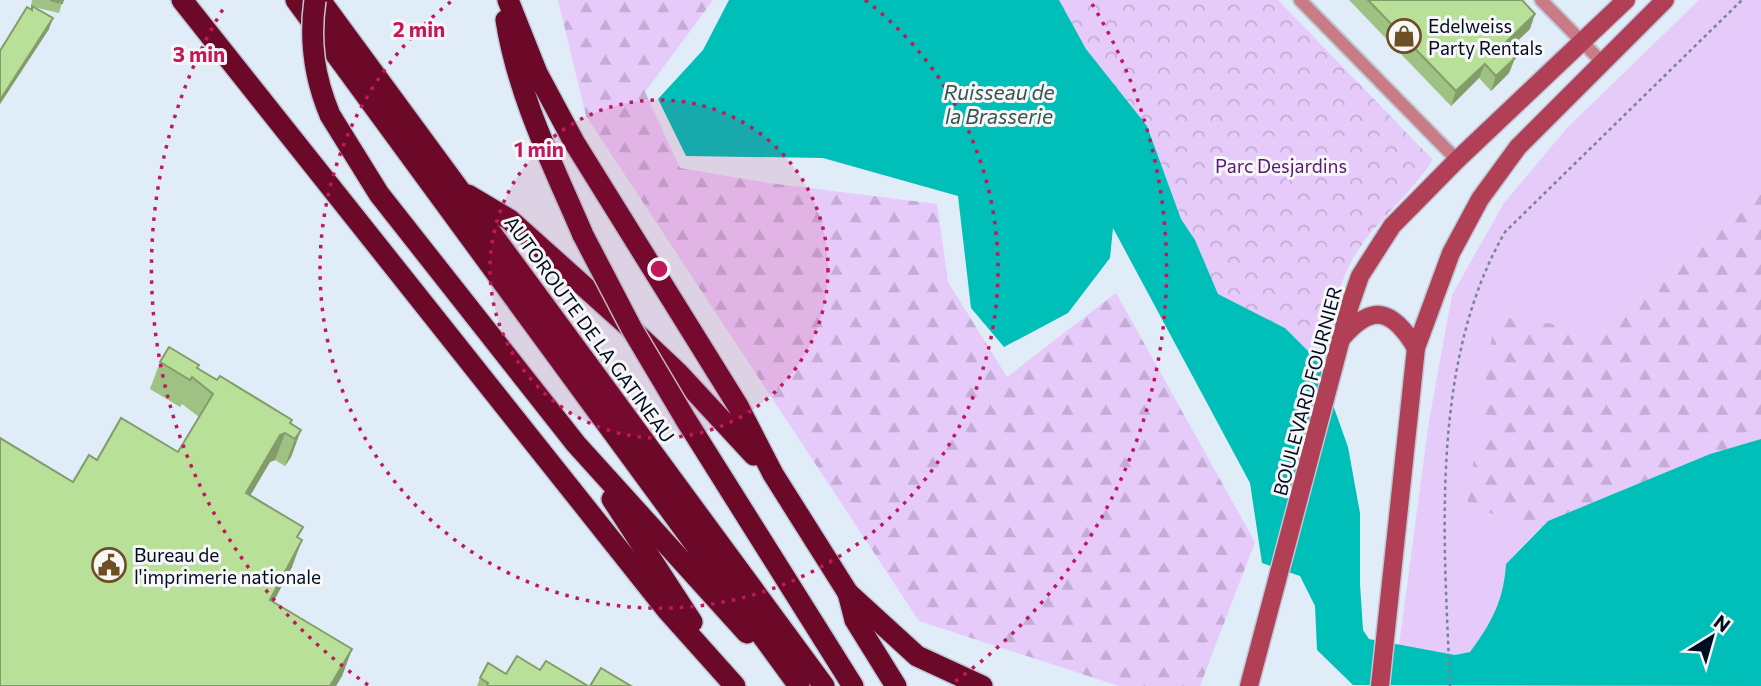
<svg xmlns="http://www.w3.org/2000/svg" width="1761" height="686" font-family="Commissioner,sans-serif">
  <defs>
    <pattern id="forest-firs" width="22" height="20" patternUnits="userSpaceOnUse" patternTransform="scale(1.75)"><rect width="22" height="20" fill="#e6cafa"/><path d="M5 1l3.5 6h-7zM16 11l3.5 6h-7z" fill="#c4acd6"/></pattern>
    <pattern id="park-crowns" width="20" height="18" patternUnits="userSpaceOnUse" patternTransform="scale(1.75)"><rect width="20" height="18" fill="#e6cafa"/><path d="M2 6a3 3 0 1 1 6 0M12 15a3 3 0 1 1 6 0" fill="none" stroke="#c4acd6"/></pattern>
  </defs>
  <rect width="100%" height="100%" fill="#e0ecf8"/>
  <polygon fill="#e6cafa" points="1699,0 1761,0 1761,194 1603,331 1517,520 1530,538 1506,564 1505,585 1493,620 1470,652 1456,655 1399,646 1429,421 1452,295 1504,203 1567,128"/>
  <g fill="url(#forest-firs)">
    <polygon points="558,0 713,0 645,92 680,168 769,183 937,204 948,282 1007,377 1116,293 1255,542 1200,686 1119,686 919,621 586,116"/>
    <polygon points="1761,194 1761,439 1710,454 1548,521 1530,538 1517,520 1467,507 1495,316 1603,331"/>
  </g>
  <path fill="url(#park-crowns)" d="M1059,0H1278L1432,159C1431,170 1376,225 1365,240C1339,274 1330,321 1317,360L1285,328L1218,294L1195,240L1181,219L1147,126L1086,49Z"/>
  <path fill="#00beb8" d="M729,0H1059L1086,49L1147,126L1181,219L1195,240L1218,294L1285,328L1317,360L1348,447L1360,513V584L1363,630L1369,639L1455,655L1470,652C1491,624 1504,600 1506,564L1548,521L1710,454L1761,439V686L1353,685L1317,650L1315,606L1300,576L1262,563L1250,483L1113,228L1110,258L1068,313L1004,347L971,308L958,196L823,158L686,156L658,99L703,50Z"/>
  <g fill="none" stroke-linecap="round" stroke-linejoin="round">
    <g stroke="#bcc8d6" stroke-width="16">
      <g id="minor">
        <polyline points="1300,0 1457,160"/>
        <polyline points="1541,0 1601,61"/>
      </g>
    </g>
    <g stroke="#bcc8d6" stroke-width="21">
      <g id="secondary">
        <path d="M1342,338C1373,302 1393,310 1416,348"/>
        <polyline points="1249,686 1350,305 1360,276 1392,226 1457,160 1626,0"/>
        <polyline points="1380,686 1416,348 1451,253 1480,199 1518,147 1665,0"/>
      </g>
    </g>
    <g stroke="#bcc8d6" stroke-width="24">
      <g id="motorway">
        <polyline points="182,0 667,610 735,686"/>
        <polyline points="296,0 799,686"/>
        <polyline points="320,0 824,686"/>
        <polyline points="508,0 537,73 574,142 738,406 773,474 848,593 917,656 982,686"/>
        <path d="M506,20C518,96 553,165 583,235"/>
        <polyline points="330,115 379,194 576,444 747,633"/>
        <polyline points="468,195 510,220 626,324 678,373 754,455"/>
        <polyline points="686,420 853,686"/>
        <polyline points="612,499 692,622"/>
        <polyline points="848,593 855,620 896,686"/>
      </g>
    </g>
    <path stroke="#788494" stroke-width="2.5" stroke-dasharray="3.5 3.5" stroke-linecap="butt" d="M1450,686C1444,539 1429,364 1505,232L1742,0"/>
    <use href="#minor" stroke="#c97c86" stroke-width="12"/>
    <use href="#secondary" stroke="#b14057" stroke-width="18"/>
    <use href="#motorway" stroke="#6c0928" stroke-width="21"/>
    <g stroke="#bcc8d6" stroke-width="24" stroke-linecap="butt">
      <g id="motorway-bridge">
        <path d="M315,0C309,41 314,77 330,115"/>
        <polyline points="583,235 632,329 686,420"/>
      </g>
    </g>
    <use href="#motorway-bridge" stroke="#6c0928" stroke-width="21"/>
  </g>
  <g fill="#9fc183">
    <polygon points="32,0 63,0 59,13 34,7 49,29 0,104 0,51 31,9"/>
    <polygon points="1349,0 1522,0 1530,29 1507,51 1515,58 1509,73 1491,91 1479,78 1451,106"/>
    <polygon points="160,362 198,368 301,430 291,457 285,466 275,460 270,462 250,495 299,538 292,567 273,602 352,649 342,676 336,686 0,686 73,482 97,460 178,452 199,417 182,404 180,407 150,389"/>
    <polygon points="540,670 588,686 477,686 480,678"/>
  </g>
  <g fill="#829d6a">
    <polygon points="1535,14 1530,29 1497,60 1502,46"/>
    <polygon points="53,18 49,29 0,104 0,100"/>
    <polygon points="1515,58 1509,73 1491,91 1496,76"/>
    <polygon points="1485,64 1479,78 1451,106 1456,91"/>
    <polygon points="301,430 291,457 285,466 295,439"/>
    <polygon points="285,433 275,460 270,462 236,520 246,493 280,435"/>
    <polygon points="302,540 292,567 260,627 270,600"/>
    <polygon points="352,649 342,676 336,686 330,686"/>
  </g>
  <g fill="#b9e098" stroke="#829d6a" stroke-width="2">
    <polygon points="50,0 63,0 62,3"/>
    <polygon points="1368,0 1522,0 1535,14 1502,46 1515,58 1496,76 1485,64 1456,91"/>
    <polygon points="32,6 53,18 0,100 0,51 27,7 32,10"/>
    <polygon points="169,347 199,365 197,368 217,380 220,376 292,420 290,423 301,430 295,439 285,433 280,435 246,493 303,527 297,537 302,540 270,600 352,649 330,686 0,686 0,438 73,482 89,455 97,460 121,418 178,452 213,394 192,377 190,380 160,362"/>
    <polygon points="517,656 540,670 546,661 588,686 487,686 488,683 480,678 488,663 506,674"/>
    <polygon points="601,668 631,686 590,686"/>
  </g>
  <circle cx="659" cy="269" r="169" fill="#c2185b" fill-opacity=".12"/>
  <g fill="none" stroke="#c2185b" stroke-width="3.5" stroke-dasharray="3.5 7">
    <circle cx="659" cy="269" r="169"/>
    <path d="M865 0A339 339 0 1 1 453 0"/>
    <path d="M368 685A508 508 0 0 1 226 4M1092 4A508 508 0 0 1 950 685"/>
  </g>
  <defs>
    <g id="shop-ring" transform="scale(1.75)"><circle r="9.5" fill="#f7f7f7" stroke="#6e4e24" stroke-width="1.5"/><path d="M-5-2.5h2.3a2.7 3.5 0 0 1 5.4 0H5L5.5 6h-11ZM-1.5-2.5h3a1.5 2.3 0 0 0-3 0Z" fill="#6e4e24"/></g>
    <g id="civic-ring" transform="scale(1.75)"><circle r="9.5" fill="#f7f7f7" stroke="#6e4e24" stroke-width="1.5"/><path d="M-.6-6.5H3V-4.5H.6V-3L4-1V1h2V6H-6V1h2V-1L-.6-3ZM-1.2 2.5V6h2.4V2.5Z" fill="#6e4e24"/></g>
  </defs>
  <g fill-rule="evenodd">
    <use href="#shop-ring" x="1404" y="36"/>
    <use href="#civic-ring" x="109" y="565"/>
  </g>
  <g text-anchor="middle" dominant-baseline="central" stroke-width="6" stroke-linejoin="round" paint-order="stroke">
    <g font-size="19" fill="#000c21" stroke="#f7f7f7" text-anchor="start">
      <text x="1428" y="25">Edelweiss<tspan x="1428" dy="22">Party Rentals</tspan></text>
      <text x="134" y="554">Bureau de<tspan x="134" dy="22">l'imprimerie nationale</tspan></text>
    </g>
    <g font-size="19" fill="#551a74" stroke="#f7f7f7">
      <text x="1281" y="165">Parc Desjardins</text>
    </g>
    <g font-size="19" fill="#000c21" stroke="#f7f7f7">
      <text transform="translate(590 329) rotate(54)">AUTOROUTE DE LA GATINEAU</text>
      <text transform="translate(1307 391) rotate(-75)">BOULEVARD FOURNIER</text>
    </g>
    <g font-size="21" font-style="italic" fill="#355452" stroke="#f7f7f7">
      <text x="999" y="91">Ruisseau de<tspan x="999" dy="24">la Brasserie</tspan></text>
    </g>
  </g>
  <circle cx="659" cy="269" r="10" fill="#c2185b" stroke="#f7f7f7" stroke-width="3.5"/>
  <g font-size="21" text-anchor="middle" font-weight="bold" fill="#c2185b" stroke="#f7f7f7" stroke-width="6" stroke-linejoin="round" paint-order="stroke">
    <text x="419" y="37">2 min</text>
    <text x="199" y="62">3 min</text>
    <text x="539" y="157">1 min</text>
  </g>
  <g transform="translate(1712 637) rotate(37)" stroke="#f7f7f7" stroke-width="5" paint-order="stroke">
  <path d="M0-5L12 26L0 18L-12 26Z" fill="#000c21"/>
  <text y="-10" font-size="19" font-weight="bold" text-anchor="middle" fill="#000c21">N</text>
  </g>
</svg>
